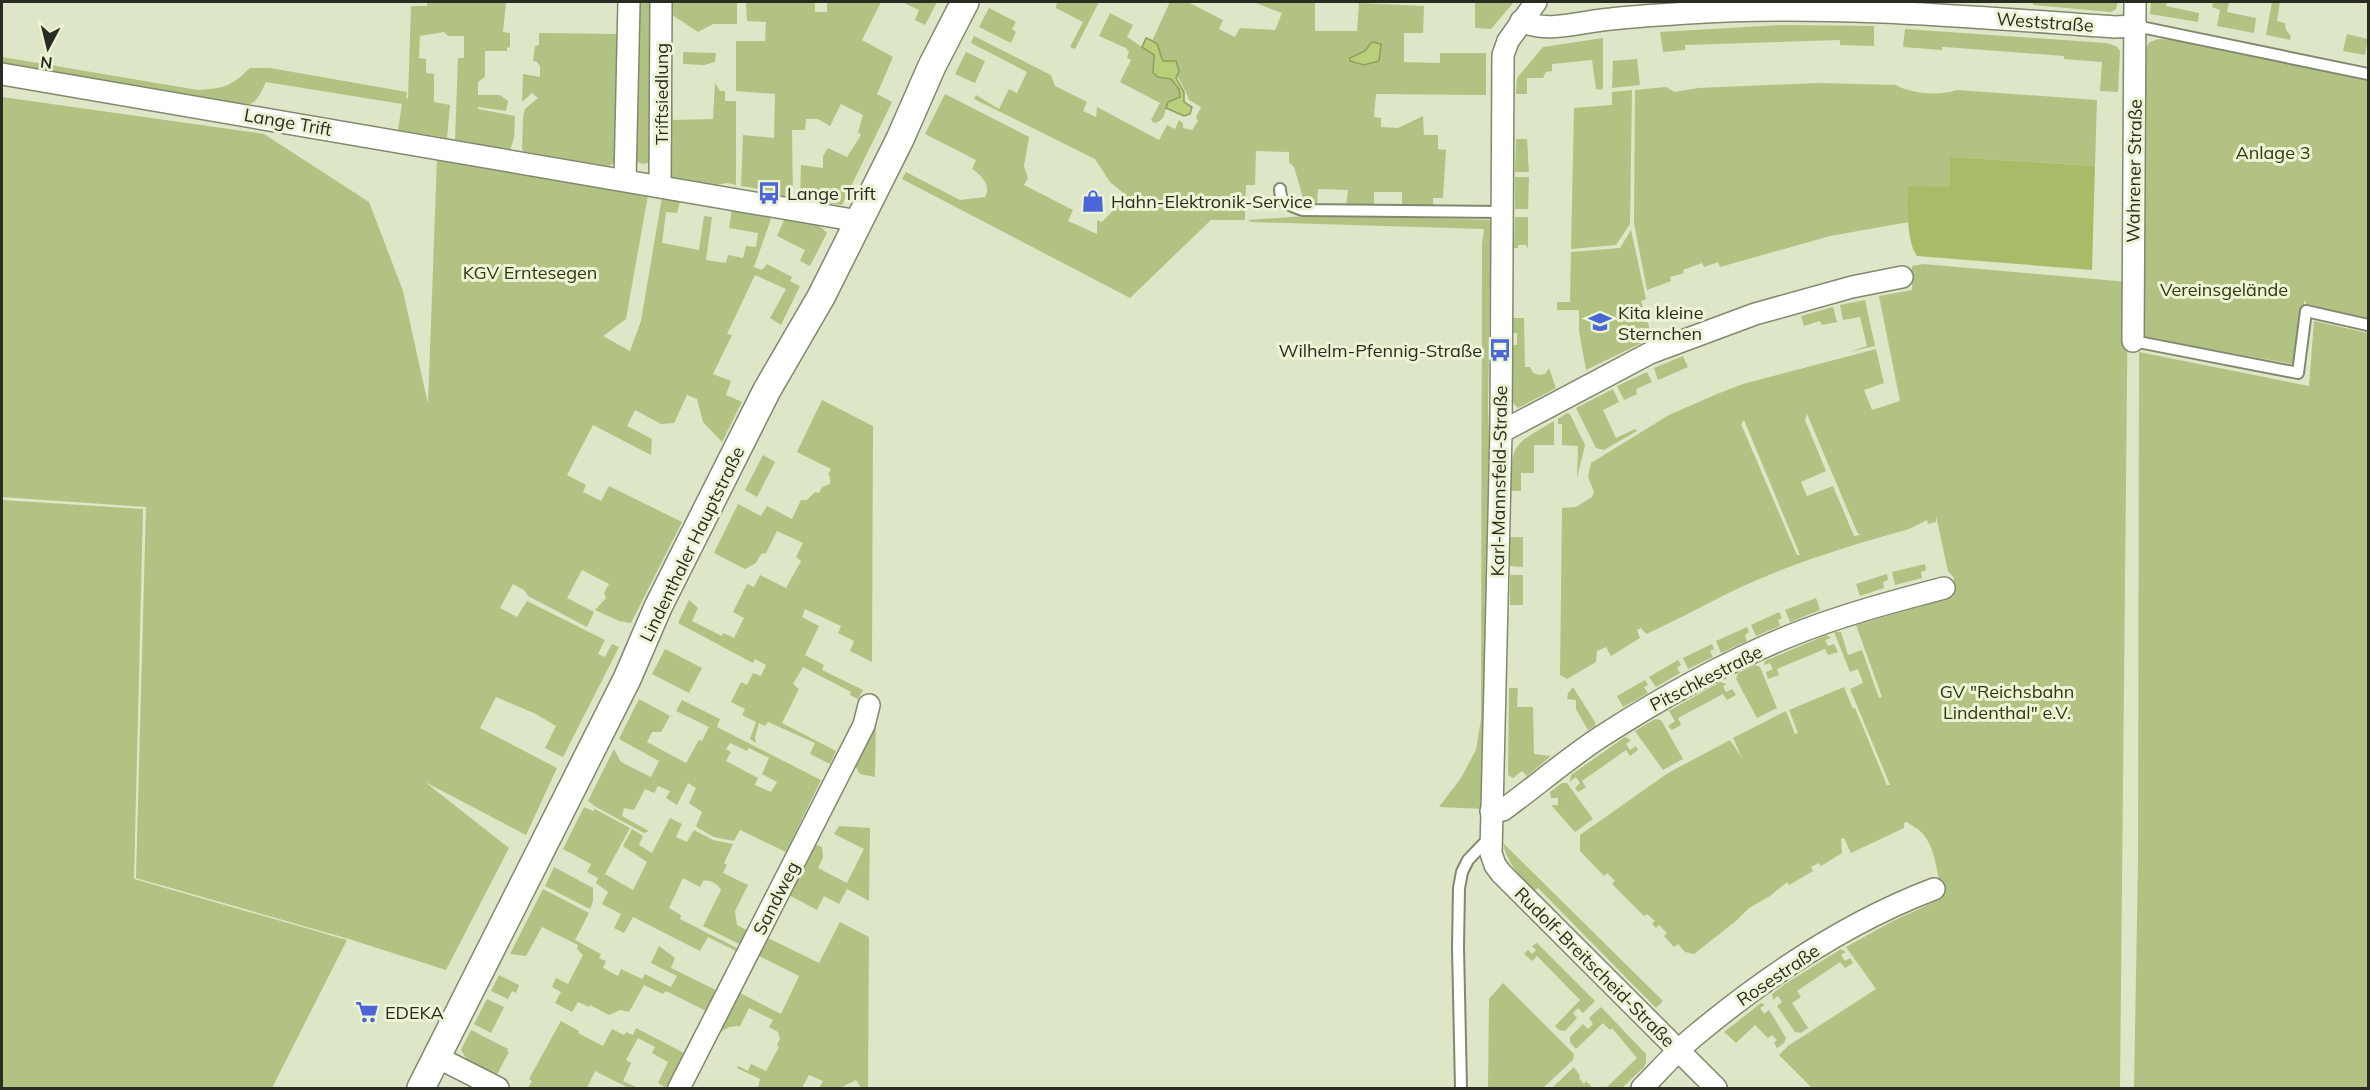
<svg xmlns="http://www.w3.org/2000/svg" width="2370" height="1090" font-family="Mulish,sans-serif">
  <rect width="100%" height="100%" fill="#dde6c7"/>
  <g fill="#b2c283" fill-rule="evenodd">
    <path d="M427,2H506L503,32L510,33V47L507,48V51H485V77L478,82V95H500L508,101L506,111L478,107V109L515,116L514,138L510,150L455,140L458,58H464V36H448L444,32L420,36L419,58L426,59V73L434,74V102L450,105L447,138L398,130L402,104L266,82C258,99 256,105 237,107L2,64V57L198,90C225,88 230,87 250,68H270L407,92L406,98H408L411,6H427Z"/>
    <polygon points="635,2 653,2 651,158 648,163 642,164 631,158"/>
    <polygon points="668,2 737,2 737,24 713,24 698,32 668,12"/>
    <polygon points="746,2 815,2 815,12 827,12 827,2 881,2 862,40 893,57 877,94 892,102 842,205 800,199 801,165 823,168 823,156 828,148 847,157 861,135 858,132 863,115 841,104 830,126 818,119 806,119 805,130 792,130 793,198 783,197 772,191 741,186 743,135 774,138 775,94 736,91 736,41 765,41 766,22 747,21"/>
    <polygon points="902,2 937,2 925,25 915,20 919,10"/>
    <polygon points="1057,2 1099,2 1075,49 1070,47 1083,22 1056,8"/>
    <path d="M1170,2H1188L1223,20L1219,29L1235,37L1240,28L1275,30L1282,13L1253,2H1315V31H1357L1359,3L1424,6L1423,33H1404V62L1440,63V53H1486V95L1376,94L1374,117L1381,118V127L1398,128L1423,116L1424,135H1438V149L1446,150L1443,198H1433V205H1402V192H1374V206H1346L1348,190L1318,189L1317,206L1308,205L1304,201L1294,167L1289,162V152L1256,151L1255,185H1246L1245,220H1211L1130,298L902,179L906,172L960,200L985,197C992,185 981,175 972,169L976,160L925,134L945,94L1029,137L1024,166L1028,178L1024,185L1073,210L1068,221L1097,234V220L1102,222L1127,196L1110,182L1095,159L974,99L976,95L999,109L1009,89L1017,93L1027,72L971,43L974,36L1051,75L1055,86L1087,102L1083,111L1096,117L1097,107L1159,140L1167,125L1175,129L1179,120L1183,123V128L1192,130L1198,121L1196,117L1201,107L1189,100C1184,85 1175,75 1170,61H1163L1156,43L1152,41Z"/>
    <polygon points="1475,2 1514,2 1491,29 1475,28"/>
    <polygon points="2033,2 2118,2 2116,9 2111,12 2033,5"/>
    <polygon points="2151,2 2167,2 2166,6 2199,13 2198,22 2150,14"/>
    <polygon points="2213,2 2229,2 2227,12 2256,18 2254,33 2217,26 2220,10 2212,7"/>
    <polygon points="2272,2 2280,2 2277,21 2285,23 2286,30 2291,36 2290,40 2266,35"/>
    <polygon points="989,8 1016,22 1012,29 1016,32 1011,43 979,27"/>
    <path d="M1110,13L1133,25L1127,37L1154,55L1155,64L1164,78L1171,79L1179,89L1180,97C1176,99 1169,103 1167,107C1163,116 1165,120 1154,123L1151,120L1160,103L1120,82L1131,60L1127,58L1129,52L1126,48L1099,36Z"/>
    <polygon points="1781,25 1874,26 1874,46 1840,45 1840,40 1685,45 1685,50 1663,52 1660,32"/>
    <polygon points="1905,29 2106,43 2116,46 2120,51 2118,92 2100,91 2102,62 2064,59 2064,56 1945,47 1942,47 1942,50 1903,47"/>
    <polygon points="539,33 618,34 617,161 609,166 525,152 522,150 523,117 525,109 538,98 532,93 522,102 523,74 540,77 540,66 537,62 533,61 535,46 539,45"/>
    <polygon points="2347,34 2368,39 2365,55 2343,51"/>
    <polygon points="1603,38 1603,88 1601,90 1596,89 1592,60 1552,64 1552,71 1546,72 1543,78 1527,78 1527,94 1516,94 1517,78 1543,47"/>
    <polygon points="2158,39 2177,40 2368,79 2368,325 2306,311 2306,302 2304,301 2303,340 2292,364 2138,336 2145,49 2150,42"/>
    <polygon points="683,52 716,53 715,62 704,65 683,64"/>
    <polygon points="966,52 985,61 975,83 955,74"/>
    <polygon points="1637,59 1640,85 1612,88 1613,61"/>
    <polygon points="715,83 720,91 725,91 725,101 736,101 736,185 727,183 716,185 672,178 667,170 667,87 671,87 672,90 673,120 713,119"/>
    <path d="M1818,83L1896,85C1911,94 1941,96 1957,90L2097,100L2095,166L1950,157L1949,187H1907L1909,222L1830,236L1720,267L1718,262L1704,267L1702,263L1683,270L1684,273L1670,277L1671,281L1647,290L1634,223L1635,90L1666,87L1675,92L1698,88Z"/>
    <polygon points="1632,90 1630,224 1616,245 1571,249 1574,108 1612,105 1612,92"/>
    <polygon points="2,97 264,134 369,202 403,291 428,404 437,159 648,195 626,319 603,336 630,351 641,321 662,197 680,201 677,213 666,212 662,243 699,250 704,216 712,217 706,260 726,263 728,255 743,258 746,246 756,247 758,233 729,228 732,209 772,216 754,267 762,270 767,264 792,277 790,281 800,286 781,325 770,318 786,289 755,275 727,334 732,335 713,374 731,381 726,395 742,402 722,442 703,422 697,399 687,395 674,423 661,424 635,410 627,426 652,439 651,455 593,425 567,475 586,485 583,492 601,501 609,486 682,522 631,623 619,621 595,610 606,598 604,593 609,584 582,570 567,598 594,612 587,627 528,596 524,590 513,584 500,608 517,617 527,601 605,640 598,654 605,657 612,644 619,647 563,757 545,748 556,726 536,714 496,697 480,728 557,768 526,835 425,782 509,848 446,970 349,939 136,878 146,507 2,497"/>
    <polygon points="1516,139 1527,139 1529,172 1515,172"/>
    <polygon points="1515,177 1529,177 1528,209 1515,209"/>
    <polygon points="1319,215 1491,220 1488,408 1490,454 1485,809 1439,807 1461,778 1476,750 1481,719 1482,244 1484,229 1251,222 1248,220"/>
    <polygon points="1515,217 1528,217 1528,249 1526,245 1518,245 1518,248 1514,248"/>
    <path d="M785,218C800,220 817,220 827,233L810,266L800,261L805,250L777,236Z"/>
    <polygon points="1631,230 1646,299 1641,301 1650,330 1645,331 1648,340 1586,370 1579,331 1579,310 1557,310 1557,302 1570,302 1571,252 1620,248"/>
    <path d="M1923,264L2128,282L2120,1088H1812L1779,1055L1788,1046L1876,989L1846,947L1893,921L1943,898C1937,877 1937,851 1923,834C1919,829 1912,826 1907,822L1904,823V828L1851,853L1844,838L1841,839L1842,853L1821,866L1819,863L1811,867L1813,871L1789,885L1787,882L1770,896L1749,908L1736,921L1694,954L1685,952L1678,944L1674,947L1664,936L1667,933L1659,925L1656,928L1652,924L1655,921L1647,914L1644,916L1612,884L1615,881L1607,873L1604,876L1580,851V835L1668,773L1730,740L1742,758L1733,738L1786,711L1795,734L1798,733L1789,710L1844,687L1853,709L1855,708L1887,785H1890L1850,689L1863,683L1858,669L1850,672L1834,632H1841L1848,655L1862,650L1879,698L1882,697L1856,625L1953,597L1954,578L1948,571L1936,516V522L1928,524L1927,520L1909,529C1852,545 1795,562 1741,587C1709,602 1678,620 1646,634L1641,628L1637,630L1640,638L1611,656L1606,647L1597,651L1596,662L1567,679L1560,675L1562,508L1576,507L1592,497L1594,492L1588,477L1591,463L1669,415L1717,394L1743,384L1876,349L1884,383L1864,390L1872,410L1900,401L1879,296L1912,290V266ZM1807,414L1857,532L1860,535L1854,536L1833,486L1807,496L1801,482L1826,471L1805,420ZM1744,420L1800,555H1797L1741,424Z"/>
    <polygon points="1865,300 1875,346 1849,352 1867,346 1860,317 1843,320 1840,305"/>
    <polygon points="1833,307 1837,322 1822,325 1820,321 1804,326 1801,316"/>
    <polygon points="1513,318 1524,318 1525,367 1530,367 1533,373 1539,375 1545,374 1549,368 1556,388 1518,408 1513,403 1513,345 1517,345 1517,333 1513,333"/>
    <polygon points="2314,321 2368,333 2368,1088 2134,1088 2138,862 2139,352 2309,386"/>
    <polygon points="1683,356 1688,367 1658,380 1654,368"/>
    <polygon points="1647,372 1652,382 1636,389 1637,394 1624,400 1617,386"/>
    <polygon points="1613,389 1619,402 1603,410 1616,438 1635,429 1637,431 1604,450 1596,448 1576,408"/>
    <polygon points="822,400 873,426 872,662 850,651 854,641 838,633 841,626 805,609 802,617 819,626 805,655 824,665 822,670 863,690 858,699 850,695 851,692 803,667 793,684 799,689 782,723 836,751 830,764 810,754 815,743 768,722 765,726 759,723 755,737 756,743 750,739 756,722 742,715 745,709 731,702 741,682 747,685 753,673 761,676 766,665 755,659 753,663 678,623 689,600 698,608 692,621 722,636 723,633 734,638 744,618 733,612 747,584 754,587 760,575 786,588 801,561 796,557 803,543 777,531 766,553 761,554 756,563 745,569 714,553 738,504 761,516 767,506 792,519 801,500 807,500 815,492 819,493 822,487 830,484 830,477 828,474 831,469 797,452"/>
    <polygon points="1567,413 1570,414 1585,445 1577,478 1578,446 1562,445 1562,424 1558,424 1558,419"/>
    <path d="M1554,421V445H1534V473H1521V491H1511C1511,441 1513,446 1554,421Z"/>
    <polygon points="763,455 775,462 757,497 745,490"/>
    <polygon points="2,500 143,509 134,879 347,940 272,1088 2,1088"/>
    <polygon points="1510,537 1523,537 1523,567 1510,566"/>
    <polygon points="1925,564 1926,570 1921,572 1922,578 1895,585 1892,572"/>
    <polygon points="1887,574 1888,580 1883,582 1884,588 1860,596 1856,584"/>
    <rect x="1510" y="575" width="13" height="30"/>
    <polygon points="1816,598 1820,610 1790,622 1785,610"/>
    <polygon points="1779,612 1782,618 1778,620 1780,626 1756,636 1751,625"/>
    <polygon points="1747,627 1749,632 1745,635 1747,641 1721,653 1716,641"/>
    <polygon points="1826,635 1831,638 1825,640 1828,646 1834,644 1838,652 1828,655 1825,649 1777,669 1779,675 1768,679 1766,672 1773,669 1770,663 1764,665 1765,661"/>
    <polygon points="1712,644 1714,649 1710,651 1713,657 1688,669 1683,658"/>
    <polygon points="665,649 702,668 689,693 652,674"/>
    <polygon points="1678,660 1681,665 1677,668 1680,673 1656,687 1649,677"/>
    <polygon points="1755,665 1760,667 1777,708 1757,718 1736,679 1738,673"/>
    <polygon points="1645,680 1648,685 1644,687 1648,693 1623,707 1617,696"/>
    <polygon points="1720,682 1727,684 1723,686 1726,692 1732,689 1736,695 1727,700 1723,694 1678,718 1681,725 1672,730 1668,726 1675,721 1669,711"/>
    <polygon points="1573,687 1595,722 1595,726 1588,730 1576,709 1576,700 1567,699 1568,693"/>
    <polygon points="1509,688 1518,688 1517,707 1533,707 1534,754 1551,756 1527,776 1522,771 1513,778 1508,775"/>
    <path d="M639,699L670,716L661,732H652L647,742L686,763L699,740L702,741L709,727L676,711L682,700L720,719L717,727L821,780L786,852L740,830L734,841L714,837L698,828L696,826L702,812L689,803L696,788L688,783L677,805L666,798L670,791L658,786L654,793L645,789L634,810L624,808L622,816L649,831L644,833L596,807L588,801L614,749L621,762L651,777L659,761L619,739ZM730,743L747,751L749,748L769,758L762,774L777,782L771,792L755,785L758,778L726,761L731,752L726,749Z"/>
    <polygon points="876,719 875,777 860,774 855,766"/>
    <polygon points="1655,719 1661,720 1683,759 1663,770 1635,731"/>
    <polygon points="1625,737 1631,740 1626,744 1630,750 1636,746 1638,750 1630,756 1626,750 1582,781 1586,787 1578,792 1575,788 1580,783 1576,777 1570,782 1571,775"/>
    <polygon points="1562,783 1567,783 1593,819 1575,832 1551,805 1558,805 1558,798 1551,798 1550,792"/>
    <path d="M584,807L593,811L595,809L630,828L605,874L633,890L647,862L623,846L632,829L643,836L639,845L652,853L670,818L682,824L676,837L687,842L694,830L713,840L733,844L724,863L727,865L723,873L748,885L735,911L737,925L747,930L739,944L703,926L721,890C718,884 710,879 703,881L700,887L683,878L669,908L681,915L680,919L737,948L736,951L708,937L700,951L633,917L624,933L614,928L621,914L602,904L608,892L596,883L598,878L587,872L591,864L563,849Z"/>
    <polygon points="839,826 870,828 869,901 847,889 839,904 824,896 817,910 789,895 815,844 822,847 823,857 818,868 847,883 864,849 834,834"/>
    <path d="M1503,843L1663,1001L1656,1008L1538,888L1533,891C1520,876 1507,863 1503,843Z"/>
    <polygon points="554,867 593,888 593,901 590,909 545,886"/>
    <polygon points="543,889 589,913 575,940 601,954 599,958 606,961 603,968 618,976 621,969 642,979 645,974 671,987 677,976 651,963 659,946 675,958 671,968 716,990 706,1011 666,991 663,994 644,985 629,1012 620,1010 609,1015 590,1005 589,1007 578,1002 572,1012 555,1003 561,992 552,987 556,978 568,984 583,955 577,949 578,945 542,927 526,956 510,954"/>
    <polygon points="840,922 869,937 868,1088 861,1088 856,1080 840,1088 819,1088 823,1081 809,1075 802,1088 758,1088 760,1079 737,1068 738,1066 748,1071 751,1064 766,1071 779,1047 777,1045 780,1039 778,1032 769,1027 773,1020 749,1008 740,1026 729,1027 717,1034 738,992 781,1014 799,976 759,956 768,938 819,963"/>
    <polygon points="1537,943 1595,1001 1583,1013 1578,1008 1573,1013 1577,1018 1565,1031 1559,1030 1555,1026 1580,1000 1537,956 1532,961 1524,954 1528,950 1532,954 1536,950 1532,946"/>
    <polygon points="1841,949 1846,952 1841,955 1845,961 1850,958 1853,963 1845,968 1840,962 1797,991 1801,997 1792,1003 1808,1028 1801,1033 1795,1032 1777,1006 1782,1002 1778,996 1773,1000 1772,994 1785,984"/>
    <polygon points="499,975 519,985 516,993 512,991 508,999 491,991"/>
    <polygon points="1503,983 1574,1054 1573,1060 1543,1088 1488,1088 1489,999"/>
    <polygon points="487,999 504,1007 491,1033 474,1024"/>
    <polygon points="1761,1003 1765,1005 1760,1008 1764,1014 1769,1010 1786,1038 1784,1043 1777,1048 1774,1043 1777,1040 1772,1035 1768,1038 1755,1025 1736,1043 1724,1032"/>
    <polygon points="1601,1007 1646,1054 1646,1062 1644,1067 1622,1088 1606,1088 1637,1058 1612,1028 1610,1030 1603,1023 1576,1049 1570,1042 1570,1037 1583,1024 1588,1029 1593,1024 1589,1018"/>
    <polygon points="561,1021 579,1031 578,1033 603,1046 612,1029 624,1035 626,1032 633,1035 636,1028 684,1053 666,1088 658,1083 668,1062 652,1053 655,1047 638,1038 626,1060 631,1063 623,1081 638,1088 629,1088 595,1071 587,1088 528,1088 532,1081 529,1079"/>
    <polygon points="471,1030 508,1049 507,1051 509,1052 496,1076 468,1061 461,1050"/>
    <polygon points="1574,1067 1580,1076 1579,1078 1584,1084 1586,1081 1593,1088 1552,1088"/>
  </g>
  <path fill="#a8bc68" d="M1950,157L2095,166L2092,270L1917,256C1906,242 1908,204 1907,186L1949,187Z"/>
  <g fill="#bacf7a" stroke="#8e9e5f" stroke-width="1.5">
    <path d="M1146,38C1164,45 1156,48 1163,61H1176L1179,71L1176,78L1184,92V102L1192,107L1190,114L1184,116L1166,108L1168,102L1180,97L1179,89L1171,79L1158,77L1153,73L1154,55L1142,47Z"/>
    <polygon points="1372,42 1381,44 1379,61 1364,65 1350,61 1350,58 1365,51"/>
  </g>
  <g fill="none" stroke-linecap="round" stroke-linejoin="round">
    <g stroke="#81896d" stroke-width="14">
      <g id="service">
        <polyline points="2136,26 2368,74"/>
        <path d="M1280,189C1280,203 1291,206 1303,210L1501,212"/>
        <polyline points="2133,341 2298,373 2306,311 2368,325"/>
        <polyline points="1461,1088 1458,947 1459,888 1462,872 1468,860 1490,837"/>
      </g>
    </g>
    <g stroke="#81896d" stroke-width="24">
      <g id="minor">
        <polyline points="1536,2 1508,41 1503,55 1501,432 1491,853 1495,865 1501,873 1716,1088"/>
        <path d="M1521,21C1548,34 1582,21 1611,19C1636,16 1662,15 1688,13C1830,4 1972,17 2114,27L2136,26"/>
        <polyline points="2,74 847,219 858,223"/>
        <polyline points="625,180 629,2"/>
        <polyline points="660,186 661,2"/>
        <polyline points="2133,341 2135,2"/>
        <polyline points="1501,432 1650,353 1755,314 1852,287 1902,277"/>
        <path d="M1491,811L1503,810C1536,786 1568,758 1602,736C1661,698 1722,664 1787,637C1838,616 1891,602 1944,588"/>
        <polyline points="437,1057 498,1088"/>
        <polyline points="679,1088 864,725 869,705"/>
        <path d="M1642,1088C1660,1070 1677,1050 1697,1034C1768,975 1847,922 1934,889"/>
      </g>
    </g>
    <g stroke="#81896d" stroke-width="30">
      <polyline id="tertiary" points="421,1088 627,679 658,607 767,390 821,297 900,139 932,66 965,2"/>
    </g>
    <use href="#service" stroke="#fff" stroke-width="10"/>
    <use href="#minor" stroke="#fff" stroke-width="21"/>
    <use href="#tertiary" stroke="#fff" stroke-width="27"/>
  </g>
  <defs>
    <g id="bus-bare" transform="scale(1.8)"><path d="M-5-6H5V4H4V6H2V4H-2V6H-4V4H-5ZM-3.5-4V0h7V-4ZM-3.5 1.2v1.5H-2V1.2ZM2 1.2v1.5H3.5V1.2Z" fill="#4c66da" stroke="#ebf4d4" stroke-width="2.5" paint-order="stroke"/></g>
    <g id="shop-bare" transform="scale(1.8)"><path d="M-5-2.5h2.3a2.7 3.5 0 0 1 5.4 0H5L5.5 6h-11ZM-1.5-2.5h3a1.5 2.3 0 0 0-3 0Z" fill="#4c66da" stroke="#ebf4d4" stroke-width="2.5" paint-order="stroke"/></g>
    <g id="school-bare" transform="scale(1.8)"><path d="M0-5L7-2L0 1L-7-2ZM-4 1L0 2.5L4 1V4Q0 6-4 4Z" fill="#4c66da" stroke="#ebf4d4" stroke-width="2.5" paint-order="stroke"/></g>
    <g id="supermarket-bare" transform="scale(1.8)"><path d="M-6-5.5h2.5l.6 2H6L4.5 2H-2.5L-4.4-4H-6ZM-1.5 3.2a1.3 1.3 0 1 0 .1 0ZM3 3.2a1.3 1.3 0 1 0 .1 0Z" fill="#4c66da" stroke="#ebf4d4" stroke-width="2.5" paint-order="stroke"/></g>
  </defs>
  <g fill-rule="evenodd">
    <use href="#bus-bare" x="769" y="193"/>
    <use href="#shop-bare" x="1093" y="201"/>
    <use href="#school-bare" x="1600" y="322"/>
    <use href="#bus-bare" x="1500" y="350"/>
    <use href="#supermarket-bare" x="367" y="1012"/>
  </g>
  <g text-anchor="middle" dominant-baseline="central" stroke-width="6" stroke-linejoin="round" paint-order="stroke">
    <g font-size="18" fill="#292c20" stroke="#ebf4d4">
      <text transform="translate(2045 22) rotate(4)">Weststraße</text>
      <text transform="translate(661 94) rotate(-90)">Triftsiedlung</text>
      <text transform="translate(288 122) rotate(10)">Lange Trift</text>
      <text transform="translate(2134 171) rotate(-89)">Wahrener Straße</text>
      <text transform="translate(1499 481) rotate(-89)">Karl-Mannsfeld-Straße</text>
      <text transform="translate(692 544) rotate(-64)">Lindenthaler Hauptstraße</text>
      <text transform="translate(1706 678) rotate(-27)">Pitschkestraße</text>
      <text transform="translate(776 898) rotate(-63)">Sandweg</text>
      <text transform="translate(1595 967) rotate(45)">Rudolf-Breitscheid-Straße</text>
      <text transform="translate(1778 975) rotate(-34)">Rosestraße</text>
    </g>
    <g font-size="18" fill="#2f3713" stroke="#ebf4d4">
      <text x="2273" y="152">Anlage 3</text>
      <text x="530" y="272">KGV Erntesegen</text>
      <text x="2224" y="289">Vereinsgelände</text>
      <text x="2007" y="691">GV "Reichsbahn<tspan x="2007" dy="21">Lindenthal" e.V.</tspan></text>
    </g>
    <g font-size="18" fill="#292c20" stroke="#ebf4d4" text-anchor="start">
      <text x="787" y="193">Lange Trift</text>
      <text x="1111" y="201">Hahn-Elektronik-Service</text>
      <text x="1618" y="312">Kita kleine<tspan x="1618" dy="21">Sternchen</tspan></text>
      <text x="1482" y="350" text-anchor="end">Wilhelm-Pfennig-Straße</text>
      <text x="385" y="1012">EDEKA</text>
    </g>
  </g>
  <rect width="2370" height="1090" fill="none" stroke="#292c20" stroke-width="6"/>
  <g transform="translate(48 48) rotate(187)" stroke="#ebf4d4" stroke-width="4.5" paint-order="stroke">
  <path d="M0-4.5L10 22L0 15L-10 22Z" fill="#292c20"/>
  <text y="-9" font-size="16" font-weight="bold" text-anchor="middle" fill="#292c20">N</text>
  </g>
</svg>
